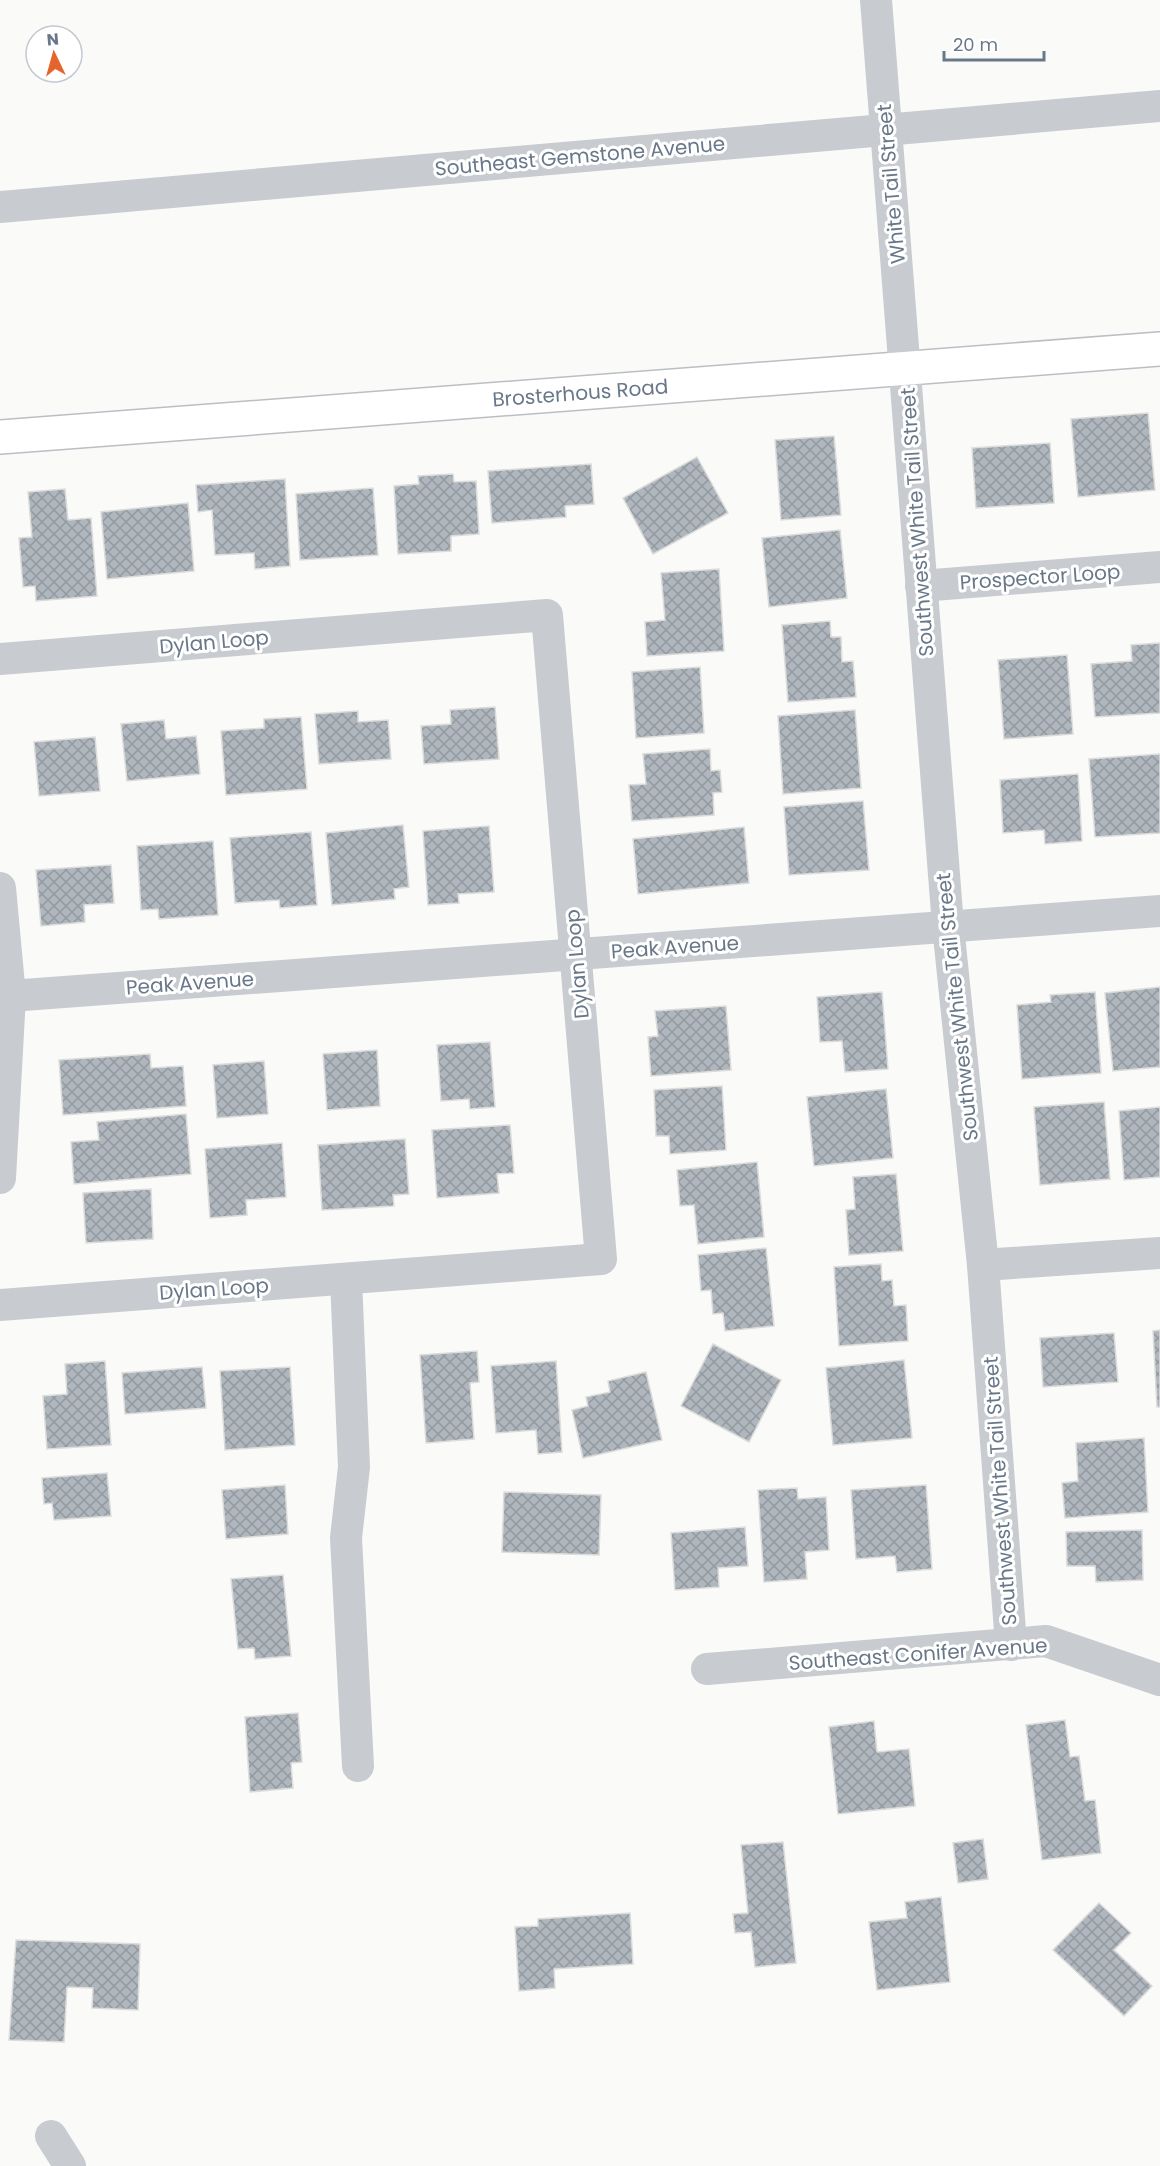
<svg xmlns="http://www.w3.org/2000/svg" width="1160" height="2166" font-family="Poppins,sans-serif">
  <defs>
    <pattern id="building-cross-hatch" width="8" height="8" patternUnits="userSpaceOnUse" patternTransform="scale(1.5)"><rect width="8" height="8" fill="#afb6bd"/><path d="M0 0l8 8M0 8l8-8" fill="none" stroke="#92999f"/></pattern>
  </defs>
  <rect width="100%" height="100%" fill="#fafaf8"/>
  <g fill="url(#building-cross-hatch)" stroke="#dcdcda" stroke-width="1.5">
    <polygon points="1148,413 1155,490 1078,497 1071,419"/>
    <polygon points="834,436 841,515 781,520 775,440"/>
    <polygon points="1050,443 1054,503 976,508 972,448"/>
    <polygon points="697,457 728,513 653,554 623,498"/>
    <polygon points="591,464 594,504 565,506 566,517 492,523 488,471"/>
    <polygon points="453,474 454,482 476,481 479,534 451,536 451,551 398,554 394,486 419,484 418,476"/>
    <polygon points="285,479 290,566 255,569 254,553 215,555 212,510 198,512 196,485"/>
    <polygon points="373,488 378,555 300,560 296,494"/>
    <polygon points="65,489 68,520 91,518 97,596 36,601 35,586 23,587 19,538 32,537 28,492"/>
    <polygon points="188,503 194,571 107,579 101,512"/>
    <polygon points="840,530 847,598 769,607 762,538"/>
    <polygon points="719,569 724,651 647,656 645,622 665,620 661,573"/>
    <polygon points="830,621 831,637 841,637 842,662 853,661 856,697 788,702 782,625"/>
    <polygon points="1160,643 1160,713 1095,717 1091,664 1132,661 1131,645"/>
    <polygon points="1067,655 1073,734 1004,739 998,660"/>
    <polygon points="700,667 704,733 636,738 632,672"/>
    <polygon points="495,707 499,759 424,764 421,726 451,724 450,710"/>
    <polygon points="855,710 861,788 783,794 778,716"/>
    <polygon points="358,711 358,722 388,720 391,759 319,764 315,714"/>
    <polygon points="301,717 307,789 226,795 221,731 264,728 264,719"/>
    <polygon points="164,720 166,739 196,736 200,774 127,781 121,724"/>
    <polygon points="95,737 100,791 39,796 34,742"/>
    <polygon points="710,749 711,771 720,770 722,792 713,793 714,815 632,821 629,785 646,784 643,754"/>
    <polygon points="1160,754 1160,833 1095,837 1089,759"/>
    <polygon points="1078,774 1082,841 1045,844 1044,830 1003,833 1000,780"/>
    <polygon points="863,801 869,870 789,875 784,807"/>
    <polygon points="403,825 409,887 394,889 395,899 332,905 326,833"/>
    <polygon points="489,826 494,892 458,894 459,903 428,905 423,831"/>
    <polygon points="744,827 749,883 638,894 633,839"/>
    <polygon points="311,832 317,905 280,908 279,900 235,903 230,838"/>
    <polygon points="213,841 218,915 159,919 158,909 141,910 137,846"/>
    <polygon points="111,865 114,903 84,905 85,922 41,926 36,870"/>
    <polygon points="1160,987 1160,1067 1113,1071 1105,993"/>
    <polygon points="882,992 888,1069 845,1072 842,1041 820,1042 817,997"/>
    <polygon points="1095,992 1101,1073 1022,1079 1017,1005 1051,1002 1050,995"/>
    <polygon points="726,1006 731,1070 651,1076 648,1037 658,1036 655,1011"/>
    <polygon points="490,1042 495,1107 470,1109 469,1099 441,1101 437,1045"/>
    <polygon points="377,1050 380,1106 327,1110 323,1054"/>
    <polygon points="150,1054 151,1068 183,1066 186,1106 63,1115 59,1060"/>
    <polygon points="264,1061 268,1114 217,1118 213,1065"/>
    <polygon points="722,1086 726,1150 670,1154 669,1136 656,1136 654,1090"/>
    <polygon points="886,1089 893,1158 814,1166 807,1097"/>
    <polygon points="1104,1102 1110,1179 1040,1185 1034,1107"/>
    <polygon points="1160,1107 1160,1177 1124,1180 1119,1111"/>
    <polygon points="186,1114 191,1174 74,1184 71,1142 99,1140 97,1122"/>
    <polygon points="510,1125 514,1173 497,1174 499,1193 437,1198 432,1130"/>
    <polygon points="405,1139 409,1194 393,1195 394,1206 322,1210 318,1145"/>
    <polygon points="282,1143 286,1197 246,1200 247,1215 210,1218 205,1149"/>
    <polygon points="757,1162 764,1237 698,1244 694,1205 680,1206 677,1170"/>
    <polygon points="896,1174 903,1251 849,1255 846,1210 855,1209 853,1177"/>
    <polygon points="151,1189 153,1239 86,1243 83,1193"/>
    <polygon points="766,1248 774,1326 725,1331 723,1313 713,1314 711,1290 701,1291 698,1255"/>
    <polygon points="881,1264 882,1281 892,1280 894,1306 906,1305 908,1341 839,1346 834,1267"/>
    <polygon points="1160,1330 1160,1407 1157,1407 1153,1331"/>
    <polygon points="1114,1333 1118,1382 1043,1387 1040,1338"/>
    <polygon points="713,1344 781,1380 749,1442 681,1406"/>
    <polygon points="477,1351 479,1382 470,1383 474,1439 426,1443 420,1355"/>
    <polygon points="904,1360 912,1438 833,1445 826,1368"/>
    <polygon points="105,1361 111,1445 47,1449 43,1396 67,1394 65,1364"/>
    <polygon points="556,1361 562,1452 538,1454 536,1430 496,1433 491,1366"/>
    <polygon points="202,1367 206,1408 125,1414 122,1373"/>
    <polygon points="290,1367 295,1445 225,1450 220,1371"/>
    <polygon points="646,1372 662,1440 583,1458 572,1410 588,1406 586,1397 610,1392 608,1381"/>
    <polygon points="1144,1438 1148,1512 1065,1518 1062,1483 1078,1481 1076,1443"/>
    <polygon points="107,1473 111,1516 54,1520 52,1503 44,1504 42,1478"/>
    <polygon points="285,1485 288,1534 226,1539 222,1490"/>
    <polygon points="926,1485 932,1569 897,1572 895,1556 856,1559 851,1490"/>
    <polygon points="797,1488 798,1499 826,1497 829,1550 805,1552 807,1579 764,1582 758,1490"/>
    <polygon points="504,1492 601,1495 599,1555 502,1552"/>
    <polygon points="745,1527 748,1566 718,1568 719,1587 675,1590 671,1533"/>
    <polygon points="1142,1530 1143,1580 1096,1582 1095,1566 1067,1566 1066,1532"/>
    <polygon points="283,1575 291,1656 255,1659 254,1648 238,1649 231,1579"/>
    <polygon points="298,1713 302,1762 291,1763 293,1788 250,1792 245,1717"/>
    <polygon points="1065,1720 1070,1757 1079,1756 1085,1801 1095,1800 1101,1853 1042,1860 1026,1725"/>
    <polygon points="874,1721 877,1752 909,1749 915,1806 838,1814 829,1727"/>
    <polygon points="983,1839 988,1879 958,1883 953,1843"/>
    <polygon points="783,1842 796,1963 755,1967 751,1932 735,1933 733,1914 748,1913 741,1845"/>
    <polygon points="941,1897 950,1982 877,1990 869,1922 907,1918 905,1902"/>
    <polygon points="1099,1903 1131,1933 1114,1950 1152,1986 1124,2016 1053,1950"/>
    <polygon points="630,1913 633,1964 554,1969 555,1988 519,1991 515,1927 538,1926 538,1919"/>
    <polygon points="16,1940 140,1944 138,2010 92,2008 93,1988 67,1987 64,2042 9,2040"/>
  </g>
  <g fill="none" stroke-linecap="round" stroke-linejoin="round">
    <g stroke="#babfc4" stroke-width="36">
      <g id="secondary">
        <path id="s1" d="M0,437L1160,349"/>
      </g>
    </g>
    <g stroke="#c8cbcf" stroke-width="32">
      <polyline points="876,0 948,926 983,1265 1011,1645"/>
      <polyline points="0,207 1160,106"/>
      <polyline points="921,586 1160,567"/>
      <polyline points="0,659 547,615 601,1259 0,1305"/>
      <polyline points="0,888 10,996 0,1178"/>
      <polyline points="10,996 1160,911"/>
      <polyline points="983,1265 1160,1253"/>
      <polyline points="346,1279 354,1467 346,1538 358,1766"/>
      <polyline points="707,1669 1046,1641 1160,1680"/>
      <polyline points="51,2136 70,2166"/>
    </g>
    <use href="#secondary" stroke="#fff" stroke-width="33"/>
  </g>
  <g text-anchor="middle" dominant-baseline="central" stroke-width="6" stroke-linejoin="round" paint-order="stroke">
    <g font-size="20" fill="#697889" stroke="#fff">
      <text transform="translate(580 156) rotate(-5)">Southeast Gemstone Avenue</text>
      <text transform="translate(891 184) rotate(-95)">White Tail Street</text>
      <text stroke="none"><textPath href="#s1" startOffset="582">Brosterhous Road</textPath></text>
      <text transform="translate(917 522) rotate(-94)">Southwest White Tail Street</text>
      <text transform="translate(1040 577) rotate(-4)">Prospector Loop</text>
      <text transform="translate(214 642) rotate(-5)">Dylan Loop</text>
      <text transform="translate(675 947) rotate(-4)">Peak Avenue</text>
      <text transform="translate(577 964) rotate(-95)">Dylan Loop</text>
      <text transform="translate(190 983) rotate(-4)">Peak Avenue</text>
      <text transform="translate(957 1007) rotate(-96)">Southwest White Tail Street</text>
      <text transform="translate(214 1289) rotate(-4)">Dylan Loop</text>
      <text transform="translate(1000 1491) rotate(-94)">Southwest White Tail Street</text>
      <text transform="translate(918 1654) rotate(-4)">Southeast Conifer Avenue</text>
    </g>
  </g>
  <g transform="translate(54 54) rotate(355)"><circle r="28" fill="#ffffff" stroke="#c3c9d0" stroke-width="1.5"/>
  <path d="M0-4.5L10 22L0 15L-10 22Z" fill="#e5642c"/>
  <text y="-9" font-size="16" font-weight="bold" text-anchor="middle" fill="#697889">N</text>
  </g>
  <path d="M944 51v9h100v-9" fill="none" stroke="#697889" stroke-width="3"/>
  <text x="953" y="51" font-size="18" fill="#697889" stroke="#ffffff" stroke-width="4.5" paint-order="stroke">20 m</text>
</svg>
